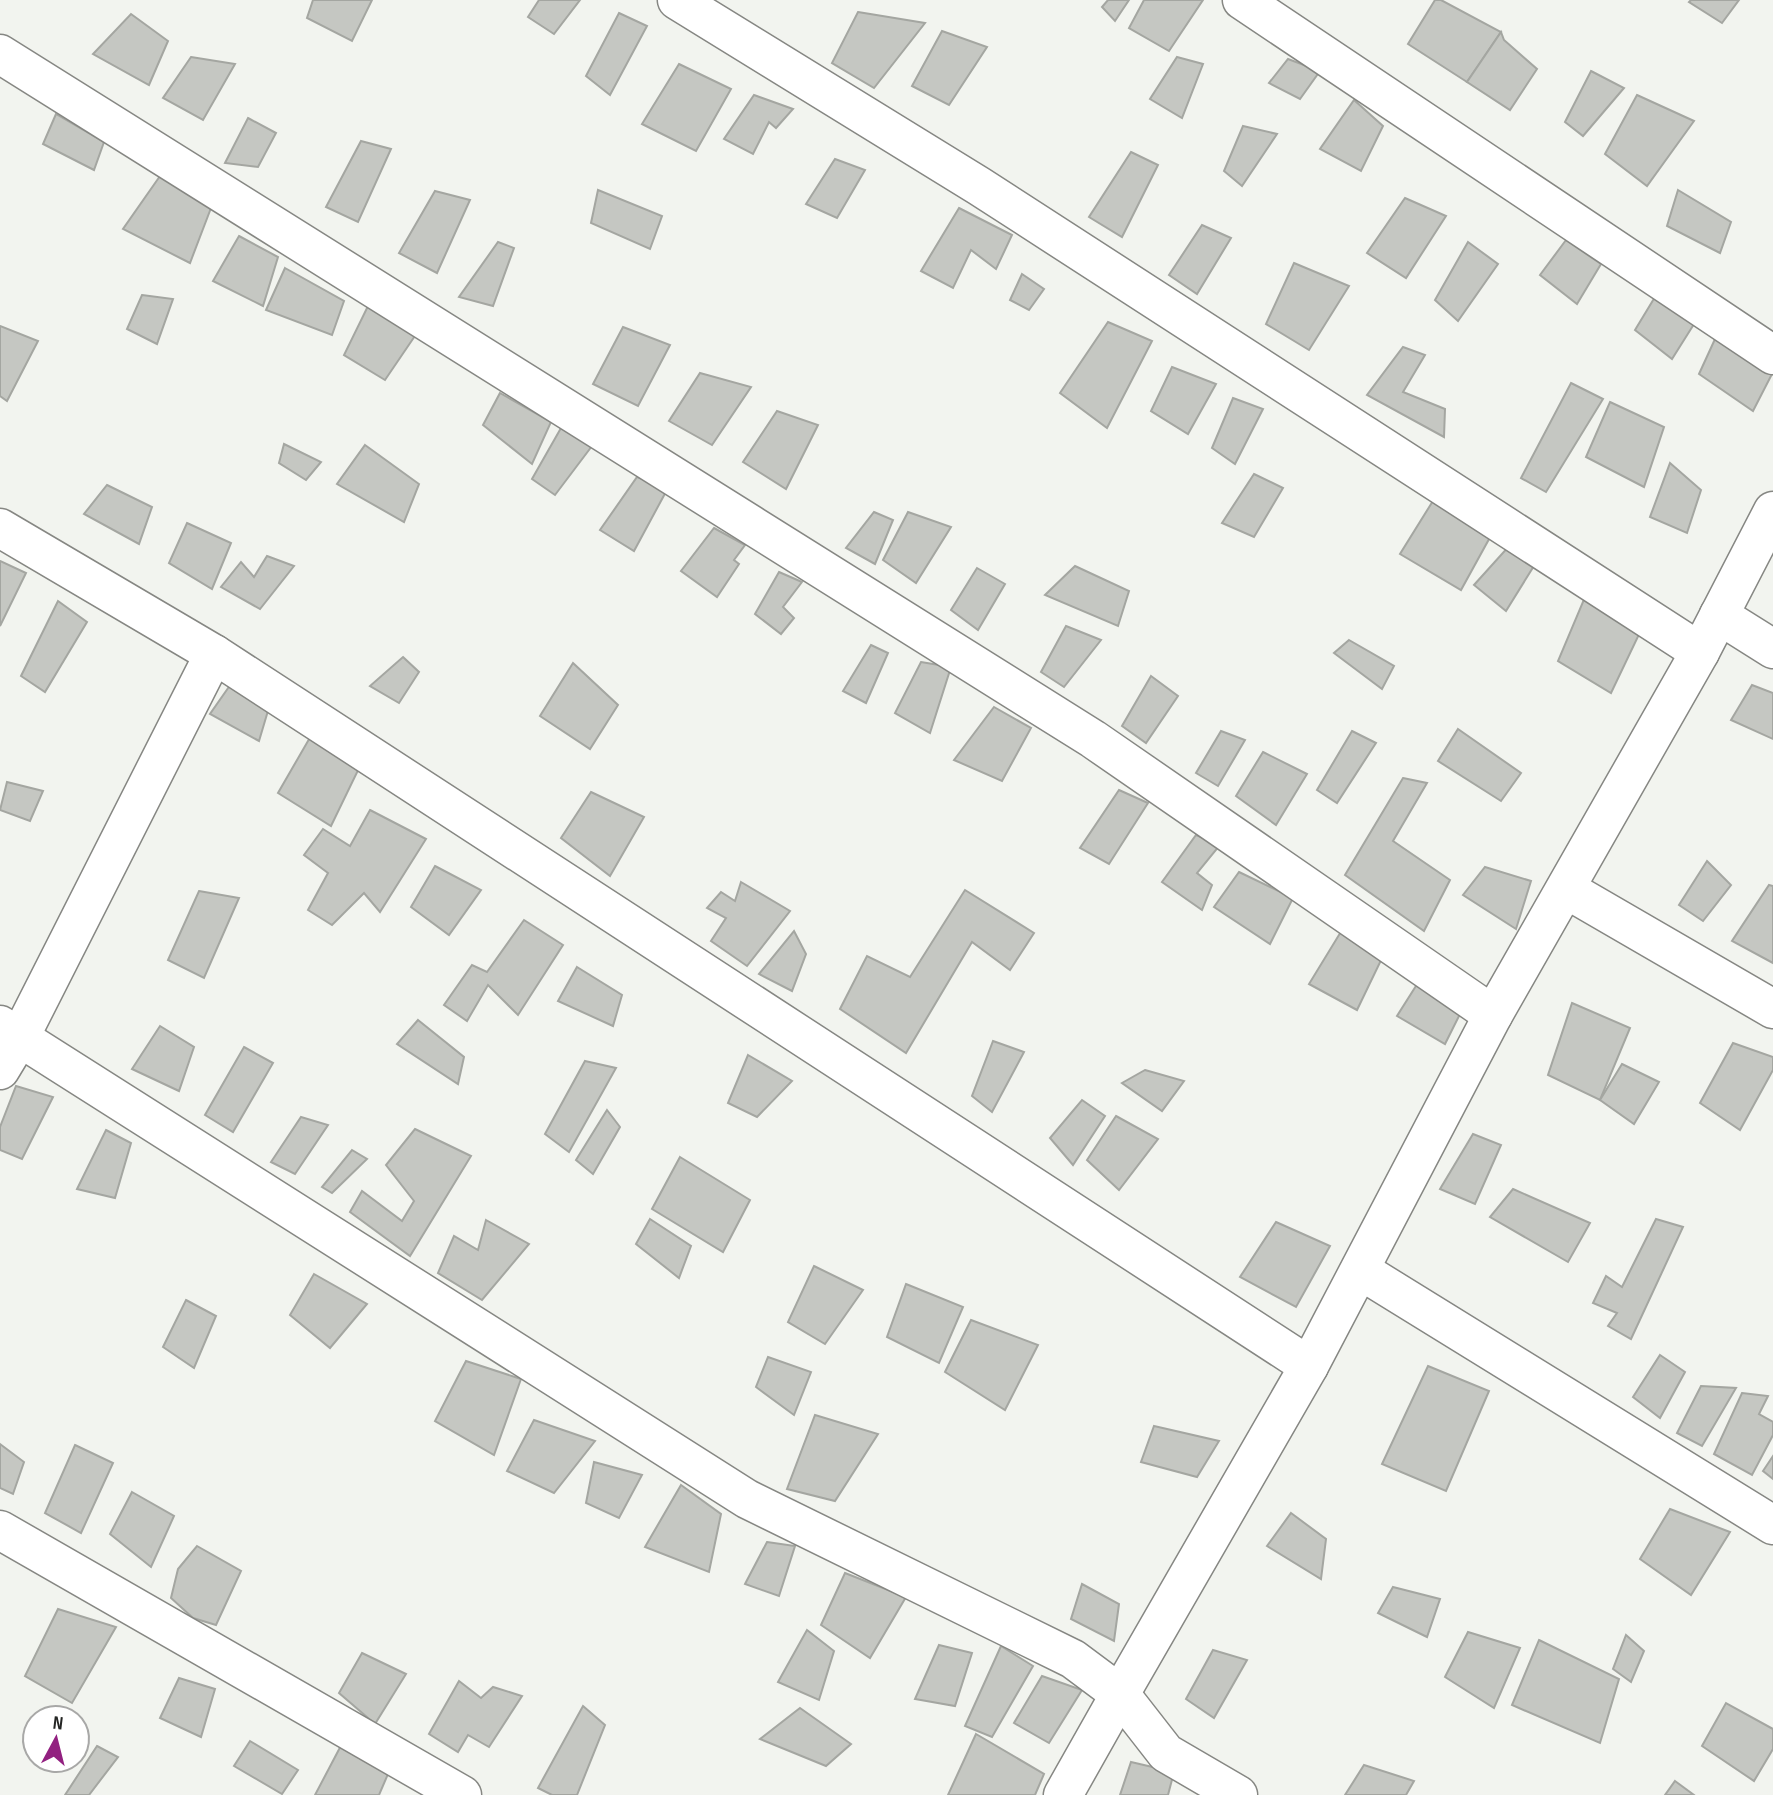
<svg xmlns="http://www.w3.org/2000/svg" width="1773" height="1795" font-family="'Sofia Sans Condensed',sans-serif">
  <rect width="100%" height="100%" fill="#f2f4ef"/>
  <g fill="#c5c7c2" stroke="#a4a6a1" stroke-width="2">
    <polygon points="313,0 372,0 352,41 307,18"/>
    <polygon points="539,0 580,0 554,34 528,17"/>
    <polygon points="1108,0 1129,0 1115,21 1102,7"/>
    <polygon points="1144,0 1203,0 1169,51 1129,28"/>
    <polygon points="1435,0 1441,0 1501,32 1467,82 1408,44"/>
    <polygon points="1691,0 1739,0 1722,23 1689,2"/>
    <polygon points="858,12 925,23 874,88 832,63"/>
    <polygon points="619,13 647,26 610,95 586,76"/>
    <polygon points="131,14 168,41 149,85 93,54"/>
    <polygon points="942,31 987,47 949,105 912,86"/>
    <polygon points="1501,32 1504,40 1537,69 1510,110 1467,82"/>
    <polygon points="191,57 235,64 203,120 163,98"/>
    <polygon points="1177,57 1203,64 1182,118 1150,99"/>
    <polygon points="1288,59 1320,71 1300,99 1269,83"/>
    <polygon points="679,64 731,89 696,151 642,124"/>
    <polygon points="1591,71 1624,88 1583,136 1565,122"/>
    <polygon points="754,95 793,109 776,128 769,122 753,154 724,139"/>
    <polygon points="1637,95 1694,121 1647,186 1605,154"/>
    <polygon points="1354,100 1383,126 1361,171 1320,149"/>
    <polygon points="56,114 104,142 94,170 43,144"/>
    <polygon points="248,118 276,133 258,167 225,163"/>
    <polygon points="1243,126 1277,134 1242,186 1224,171"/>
    <polygon points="361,141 391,149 358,222 326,207"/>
    <polygon points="1131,152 1158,165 1122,237 1089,217"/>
    <polygon points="835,159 865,170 837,218 806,204"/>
    <polygon points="160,176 211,208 190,263 123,229"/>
    <polygon points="598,190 662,216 650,249 591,223"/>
    <polygon points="1678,190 1731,222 1720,253 1667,226"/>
    <polygon points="435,191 470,200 437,273 399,253"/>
    <polygon points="1405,198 1446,216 1406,278 1367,253"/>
    <polygon points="959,208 1012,235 996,269 971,250 953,288 921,271"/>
    <polygon points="1202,225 1231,238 1197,294 1169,275"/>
    <polygon points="239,236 278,257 263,306 213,281"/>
    <polygon points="1566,240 1601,264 1577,304 1540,275"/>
    <polygon points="498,242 514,248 493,306 459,297"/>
    <polygon points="1468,242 1498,264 1458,321 1435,300"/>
    <polygon points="1294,263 1349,286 1309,350 1266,324"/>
    <polygon points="285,268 344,301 332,335 266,310"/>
    <polygon points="1022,274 1044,289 1029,310 1010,300"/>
    <polygon points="1658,292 1701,313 1672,359 1635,330"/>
    <polygon points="142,295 173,299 157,344 127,329"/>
    <polygon points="368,306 421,327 385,380 344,355"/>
    <polygon points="1108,322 1152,341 1107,428 1060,393"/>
    <polygon points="0,326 38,341 7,401 0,396"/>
    <polygon points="1721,326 1773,372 1753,411 1699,374"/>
    <polygon points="623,327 670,345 638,406 593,384"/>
    <polygon points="1403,347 1425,355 1403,392 1445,409 1444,437 1367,395"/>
    <polygon points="1172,367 1216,384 1188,434 1151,411"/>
    <polygon points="700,373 751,387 712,445 669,421"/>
    <polygon points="1571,383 1603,399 1546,492 1521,478"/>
    <polygon points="500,393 551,422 532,464 483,425"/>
    <polygon points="1233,398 1263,409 1235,464 1212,448"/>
    <polygon points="1610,402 1664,427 1644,487 1586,457"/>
    <polygon points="777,411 818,425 786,489 743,462"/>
    <polygon points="561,428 595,442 555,495 532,479"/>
    <polygon points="284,444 321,462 306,480 279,463"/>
    <polygon points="365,445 419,484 404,522 337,484"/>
    <polygon points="1670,463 1701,490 1687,533 1650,517"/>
    <polygon points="1254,474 1283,488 1254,537 1222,523"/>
    <polygon points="637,477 668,488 634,551 600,530"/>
    <polygon points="107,485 152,507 139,544 84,514"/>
    <polygon points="1436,496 1494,530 1461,590 1400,554"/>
    <polygon points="874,512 893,520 875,564 846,548"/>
    <polygon points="908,512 951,527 916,583 883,560"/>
    <polygon points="187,523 231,543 212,589 169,563"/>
    <polygon points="714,528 745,545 734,560 739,564 717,597 681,571"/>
    <polygon points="1510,545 1537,561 1506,611 1474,585"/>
    <polygon points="267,556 294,566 260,609 221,587 241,562 254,577"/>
    <polygon points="0,561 26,573 0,626"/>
    <polygon points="1075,566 1129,591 1118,626 1045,595"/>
    <polygon points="977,568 1005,584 978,630 951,610"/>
    <polygon points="779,572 802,582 783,607 794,618 781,634 755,614"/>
    <polygon points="1585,597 1643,626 1611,693 1558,661"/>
    <polygon points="58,601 87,622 45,692 21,676"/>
    <polygon points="1066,626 1101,640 1064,687 1041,672"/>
    <polygon points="1349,640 1394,666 1382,689 1334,653"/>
    <polygon points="871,645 888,653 866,703 843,691"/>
    <polygon points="403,657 419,672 399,703 370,686"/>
    <polygon points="921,662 951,667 930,733 895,713"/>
    <polygon points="573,663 618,705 590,749 540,716"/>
    <polygon points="1151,676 1178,696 1146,743 1122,726"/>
    <polygon points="233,681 270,704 259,741 210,714"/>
    <polygon points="1752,685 1773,693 1773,739 1731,720"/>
    <polygon points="994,707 1031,728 1002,781 954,760"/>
    <polygon points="1458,729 1521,773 1501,801 1438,761"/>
    <polygon points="1221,731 1245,740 1218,786 1196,773"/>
    <polygon points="1352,731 1376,743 1337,803 1317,790"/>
    <polygon points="312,734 362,762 331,826 278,793"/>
    <polygon points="1263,752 1307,774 1276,825 1236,796"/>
    <polygon points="1403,778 1427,783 1393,841 1450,880 1424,931 1345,875"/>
    <polygon points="7,782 43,791 30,821 0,810"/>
    <polygon points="1119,790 1148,803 1109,864 1080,848"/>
    <polygon points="591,792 644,817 610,876 561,838"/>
    <polygon points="370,810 426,839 380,912 364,893 332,925 308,910 328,873 304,855 323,829 350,846"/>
    <polygon points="1196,835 1220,845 1197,873 1212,885 1202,910 1162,882"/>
    <polygon points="1707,861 1731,885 1703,921 1679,905"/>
    <polygon points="435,866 481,890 449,935 411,907"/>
    <polygon points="1485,867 1531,881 1516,929 1463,895"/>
    <polygon points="1239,872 1293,898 1270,944 1214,907"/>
    <polygon points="741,882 790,911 747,966 711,941 726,918 707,908 721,892 735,901"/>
    <polygon points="1769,885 1773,886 1773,963 1732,941"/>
    <polygon points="965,890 1034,933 1010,970 972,942 906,1053 840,1009 867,956 910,977"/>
    <polygon points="199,891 239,898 204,978 168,960"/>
    <polygon points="524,920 563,945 518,1015 488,985 467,1021 444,1005 472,965 487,972"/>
    <polygon points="1342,930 1385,952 1357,1010 1309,984"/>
    <polygon points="794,931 806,954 792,991 759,974"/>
    <polygon points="577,967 622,995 613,1026 558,1001"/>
    <polygon points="1421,978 1466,1002 1445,1044 1397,1016"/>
    <polygon points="1572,1003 1630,1028 1600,1100 1548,1075"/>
    <polygon points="418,1020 464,1057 458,1084 397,1044"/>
    <polygon points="160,1026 194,1047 179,1091 132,1069"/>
    <polygon points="993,1041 1024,1052 992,1112 972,1096"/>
    <polygon points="1733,1043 1773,1057 1773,1070 1740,1130 1700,1103"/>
    <polygon points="244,1047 273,1063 233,1132 205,1115"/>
    <polygon points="748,1055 792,1081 757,1117 728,1103"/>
    <polygon points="585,1061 616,1068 569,1152 545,1134"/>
    <polygon points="1622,1064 1659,1082 1634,1124 1600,1100"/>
    <polygon points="1145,1070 1184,1081 1162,1111 1122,1083"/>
    <polygon points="16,1086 53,1097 22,1159 0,1150 0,1127"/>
    <polygon points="1082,1100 1105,1116 1073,1165 1050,1138"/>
    <polygon points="607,1110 620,1127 593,1174 576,1160"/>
    <polygon points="1116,1116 1158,1139 1119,1190 1087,1160"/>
    <polygon points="301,1117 328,1125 295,1174 271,1162"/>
    <polygon points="415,1129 471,1156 410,1256 350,1212 362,1191 402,1221 414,1201 386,1165"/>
    <polygon points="106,1130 131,1143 115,1198 77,1189"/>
    <polygon points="1473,1134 1501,1145 1475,1204 1440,1189"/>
    <polygon points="352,1150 367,1159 332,1193 322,1187"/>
    <polygon points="680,1157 750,1200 723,1252 652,1209"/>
    <polygon points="1513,1189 1590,1223 1568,1262 1490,1217"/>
    <polygon points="650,1219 691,1246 679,1278 636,1244"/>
    <polygon points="1656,1219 1683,1227 1631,1339 1608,1326 1617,1313 1593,1303 1606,1276 1622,1287"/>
    <polygon points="486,1220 529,1244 482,1300 438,1273 454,1236 478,1250"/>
    <polygon points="1276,1222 1330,1246 1296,1307 1240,1277"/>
    <polygon points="814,1266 863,1290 825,1344 788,1322"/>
    <polygon points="314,1274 367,1304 330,1348 290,1315"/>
    <polygon points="906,1284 963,1307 939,1363 887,1337"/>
    <polygon points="186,1300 216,1316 194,1368 163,1347"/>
    <polygon points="971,1320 1038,1345 1005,1410 945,1372"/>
    <polygon points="1660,1355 1685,1372 1660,1418 1633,1397"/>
    <polygon points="768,1357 811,1372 794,1415 756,1387"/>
    <polygon points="466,1361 521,1379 494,1455 435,1421"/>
    <polygon points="1428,1366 1489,1391 1446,1491 1382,1464"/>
    <polygon points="1701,1386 1736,1388 1702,1446 1677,1433"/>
    <polygon points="1742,1393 1768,1396 1759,1414 1773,1422 1773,1435 1752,1475 1714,1454"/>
    <polygon points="815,1415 878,1434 835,1501 787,1489"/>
    <polygon points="534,1420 595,1441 554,1493 507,1471"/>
    <polygon points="1154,1426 1219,1441 1197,1477 1141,1462"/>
    <polygon points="0,1444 24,1462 13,1494 0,1488"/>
    <polygon points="75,1445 113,1463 81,1533 45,1513"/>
    <polygon points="1773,1456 1773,1479 1763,1471"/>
    <polygon points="594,1462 642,1475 619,1518 586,1503"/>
    <polygon points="681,1485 721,1514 709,1572 645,1547"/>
    <polygon points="132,1492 174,1516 151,1567 110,1534"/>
    <polygon points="1670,1509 1730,1532 1691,1595 1640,1559"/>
    <polygon points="1291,1513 1326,1539 1321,1579 1267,1546"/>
    <polygon points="767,1542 795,1546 779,1596 745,1584"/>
    <polygon points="197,1546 241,1571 216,1625 193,1618 171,1598 178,1569"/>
    <polygon points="845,1573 906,1597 870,1658 821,1625"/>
    <polygon points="1082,1584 1119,1604 1114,1641 1071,1619"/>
    <polygon points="1393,1587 1440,1599 1427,1637 1378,1613"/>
    <polygon points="58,1609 116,1627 72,1703 25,1676"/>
    <polygon points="807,1630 834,1651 819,1700 778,1682"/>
    <polygon points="1468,1632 1520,1648 1494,1708 1445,1677"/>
    <polygon points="1626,1635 1644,1651 1631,1682 1613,1669"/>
    <polygon points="1539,1640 1619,1679 1600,1743 1512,1705"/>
    <polygon points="939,1645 972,1653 955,1706 915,1699"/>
    <polygon points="1001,1646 1033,1666 992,1737 965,1726"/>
    <polygon points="1213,1650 1247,1660 1214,1718 1186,1699"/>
    <polygon points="362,1653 406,1674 375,1724 339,1693"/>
    <polygon points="1042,1676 1082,1690 1049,1743 1014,1723"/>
    <polygon points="179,1678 215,1689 201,1737 160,1718"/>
    <polygon points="459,1681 481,1698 493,1687 522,1696 489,1747 468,1735 458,1752 429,1734"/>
    <polygon points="1726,1703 1773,1729 1773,1749 1754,1781 1702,1746"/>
    <polygon points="583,1706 605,1725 577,1795 552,1795 538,1788"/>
    <polygon points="800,1708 851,1744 826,1766 760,1739"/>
    <polygon points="976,1734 1044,1774 1035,1795 948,1795"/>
    <polygon points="345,1738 391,1767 379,1795 315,1795"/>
    <polygon points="250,1741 298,1770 282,1794 234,1766"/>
    <polygon points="97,1746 118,1757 89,1795 65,1795"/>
    <polygon points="1131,1762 1174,1772 1168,1795 1120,1795"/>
    <polygon points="1364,1765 1414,1781 1406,1795 1345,1795"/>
    <polygon points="1675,1781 1694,1795 1665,1795"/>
  </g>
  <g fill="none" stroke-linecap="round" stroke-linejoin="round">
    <g stroke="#868783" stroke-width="41">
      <g id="minor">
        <polyline points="677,0 979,186 1700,652"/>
        <polyline points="1242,0 1773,355"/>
        <polyline points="0,54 1093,739 1493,1015"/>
        <polyline points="0,528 214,654 1309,1366"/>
        <polyline points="1719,615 1773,649"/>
        <polyline points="1566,889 1773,1009"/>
        <polyline points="0,1025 747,1499 1073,1659 1120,1694 1166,1753 1238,1795"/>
        <polyline points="0,1070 20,1037 214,654"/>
        <polyline points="1360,1270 1773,1525"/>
        <polyline points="0,1530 462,1795"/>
        <polyline points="1063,1795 1120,1694 1309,1366 1493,1015 1700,652 1773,511"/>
      </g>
    </g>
    <use href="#minor" stroke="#fff" stroke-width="38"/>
  </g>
  <g transform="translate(56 1739) rotate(7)"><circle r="33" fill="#ffffff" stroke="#a8a8a7" stroke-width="2"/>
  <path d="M0-5L12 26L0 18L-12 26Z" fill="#922080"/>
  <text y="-10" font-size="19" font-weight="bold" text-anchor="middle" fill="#252624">N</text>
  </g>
</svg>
